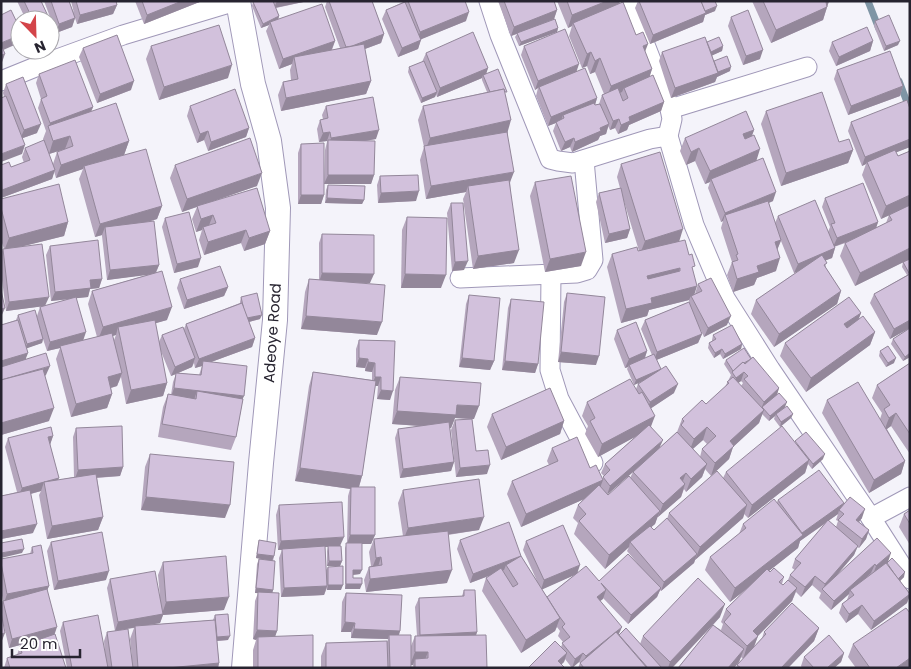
<svg xmlns="http://www.w3.org/2000/svg" width="911" height="669" font-family="Poppins,sans-serif">
  <rect width="100%" height="100%" fill="#f4f3fa"/>
  <g fill="none" stroke-linecap="round" stroke-linejoin="round">
    <g stroke="#7f95a5" stroke-width="7">
      <polyline points="868,1 879,29"/>
      <polyline points="899,81 910,110"/>
    </g>
    <g stroke="#a098b8" stroke-width="21">
      <g id="minor">
        <polyline points="489,1 500,35 550,159 558,161 573,163 650,139 668,136"/>
        <polyline points="628,1 670,109 672,119 668,136 694,225 725,298 770,369 871,518 910,579"/>
        <polyline points="1,81 38,66 123,35 236,1"/>
        <polyline points="670,109 807,67"/>
        <polyline points="551,274 550,370 559,399 593,463"/>
        <polyline points="460,278 577,273 587,270 593,260 584,160"/>
        <polyline points="871,518 910,497"/>
      </g>
    </g>
    <g stroke="#a098b8" stroke-width="26">
      <polyline id="tertiary" points="238,1 253,84 269,141 278,208 275,320 261,463 244,668"/>
    </g>
    <use href="#minor" stroke="#fff" stroke-width="19"/>
    <use href="#tertiary" stroke="#fff" stroke-width="24"/>
  </g>
  <g fill="#b5a6bd" fill-rule="evenodd">
    <polygon points="17,1 41,1 54,29 51,38 50,38 50,20 26,20"/>
    <polygon points="44,1 69,1 74,13 71,1 116,1 117,5 113,14 77,24 75,18 72,27 56,33"/>
    <polygon points="135,1 202,1 144,24"/>
    <polygon points="255,1 308,1 276,8 279,16 278,19 335,41 332,50 340,48 325,7 327,1 372,1 384,34 381,43 365,49 371,81 366,94 281,111 278,95 283,82 291,80 290,70 292,64 279,69 266,31 269,25 261,28 252,6 253,2"/>
    <polygon points="404,1 465,1 466,21 421,39 418,49 398,57 382,19 386,10 403,2"/>
    <polygon points="498,1 554,1 557,10 554,19 558,28 557,32 519,46 515,37 517,34 511,36"/>
    <polygon points="557,1 620,1 619,4 645,52 652,69 649,77 664,102 661,111 629,125 627,130 618,134 615,128 610,130 608,126 606,134 600,136 598,140 572,152 570,147 561,151 553,131 556,123 548,126 536,96 538,88 535,90 521,55 524,46 576,72 597,98 595,105 599,104 602,95 604,94 595,72 590,74 587,66 582,68 569,36 572,26 568,28"/>
    <polygon points="638,1 715,1 715,11 705,15 703,22 650,44 635,8"/>
    <polygon points="752,1 829,1 823,20 771,43"/>
    <polygon points="731,17 760,59 743,65 728,26"/>
    <polygon points="875,21 898,45 884,51 874,26"/>
    <polygon points="873,41 870,51 836,66 829,51 832,42"/>
    <polygon points="707,42 723,46 722,51 712,55 714,61 730,71 717,77 715,82 671,98 659,61 662,52"/>
    <polygon points="151,46 228,78 159,100 146,59"/>
    <polygon points="83,48 131,90 97,103 79,57"/>
    <polygon points="426,53 488,68 486,74 506,96 514,263 473,269 463,199 466,192 426,199 420,160 424,147 418,120 423,106 487,92 482,80 482,78 437,97 436,94 435,97 421,103 408,72 409,67 422,62"/>
    <polygon points="837,70 903,86 900,96 848,115 834,79"/>
    <path d="M39,74L93,107L91,112L129,141L124,155L162,206L157,219L148,222L159,265L156,273L167,320L155,323L159,342L162,335L184,329L186,324L240,303V302L241,297L260,319L249,322L255,338L252,347L211,362L243,399L236,437L231,450L158,437L163,407L168,394L171,395L173,382L176,374L171,376L160,349L167,383L163,396L126,404L121,377L117,386L111,388L112,394L107,408L71,417L56,359L60,348L47,351L43,339L42,343L26,348V359L46,375L45,376L49,421L1,435V325L16,320L18,315L37,316L40,307L44,306L6,311L1,272V254L3,249H4L1,240V199L68,222L64,236L19,247L45,306L69,299L51,301L46,255L50,246L102,279L99,288L90,289L88,297L76,298L83,340L97,337L88,304L92,291L150,274L107,280L102,236V235L95,237L79,179L83,169L56,178L54,171L52,179L1,198V165L11,167L24,163L22,157L25,148L44,142L43,139L46,131L38,108L41,99L36,83ZM65,149L57,152L53,164L49,154ZM116,335L114,340L112,336ZM194,363L195,368L202,366L199,375L178,373L192,367Z"/>
    <polygon points="6,84 37,133 23,138 22,154 3,93"/>
    <polygon points="190,106 249,128 246,137 208,151 204,140 197,143 187,116"/>
    <polygon points="326,106 376,139 365,141 374,175 371,184 324,184 325,150 327,142 327,141 319,142 317,129 320,120 323,119 322,115"/>
    <polygon points="910,109 910,147 896,152 898,156 910,151 910,357 903,361 891,344 893,339 909,328 890,339 870,303 874,294 907,275 902,267 903,262 855,286 840,256 845,243 848,242 834,247 835,248 832,258 825,260 826,268 841,291 837,304 774,347 751,314 756,300 797,272 794,273 781,241 777,250 776,271 757,278 754,285 733,292 727,275 732,262 721,228 723,221 721,222 708,188 710,182 705,184 695,161 686,165 680,151 685,138 754,130 752,136 756,160 773,201 769,203 775,223 778,216 828,232 830,227 822,207 825,198 878,222 876,228 886,223 889,215 881,219 862,175 866,164 862,166 848,131 851,122"/>
    <polygon points="766,111 839,142 853,150 848,163 781,186 761,124"/>
    <polygon points="301,144 324,195 321,204 298,204 298,153"/>
    <path d="M621,164L679,241L693,271L694,295L695,294L698,284L727,325L704,337L699,326L702,334L698,343L656,360L660,370L674,393L651,408V426L660,447L677,432L682,419L706,404L725,387L731,375L724,364L726,360L751,359L779,388L777,394L785,407L793,414L791,418L780,427L774,419L775,416L769,421L762,414L759,423L733,447L729,459L711,476L705,469L702,477L686,492L684,489L681,497L658,517H657L655,524L651,527L654,530L667,519L669,513L723,478L726,472L794,442L823,459L812,469L808,464L805,473L748,518L744,514L743,518L695,560L694,563L661,591L660,590L657,597L628,624L603,598L600,601L619,635L640,644L643,636L720,617L713,625L721,630L723,624L721,622L726,609L748,588L730,602L705,570L710,557L739,534L743,524L777,502L778,500L844,503L843,506L862,518L859,522L869,530L866,539L859,548L857,547L854,555L835,577L877,538L885,565L904,577L900,581L910,594V595L907,603L871,630L858,614L846,623L839,613L842,604L847,600L849,594L831,610L819,598L821,593L812,585L801,597L796,592L792,601L758,636L754,647L762,638L764,632L819,628L814,641L788,668H736L737,665L743,659L741,657L739,662L734,668H678L712,626L672,668H578L580,663L579,662L572,668L565,659L564,662L561,664L528,668L561,647L563,642L558,636L560,631L557,627L555,631L521,653L482,591L486,578L489,576L470,583L457,549L460,540L521,556L537,581L523,550L526,541L578,572L599,581L637,563L627,551L629,547L605,569L574,534L578,523L573,518L578,505L584,499L521,527L507,494L512,481L549,465L547,461L552,448L590,468L602,479L604,476L601,473L605,464L636,436L598,457L585,434L588,426L582,416L587,402L636,389L638,384L643,381L634,385L627,369L628,367L625,368L614,339L617,330L647,351L645,358L652,355L641,329L645,320L689,302V300L649,310L647,316L621,323L607,267L612,254L639,251L623,198L630,229L627,238L605,243L596,202L599,193L620,188L617,177ZM741,381L743,383L741,386L738,383ZM703,440L707,444L702,449L700,457L693,449ZM633,472L630,478L608,495L607,494ZM838,514L836,520L838,521L836,527L828,521ZM826,523L795,559L792,568L795,570L790,575L788,580L783,585L782,584L784,577L769,571L798,548L800,541ZM574,575L547,597L542,589Z"/>
    <polygon points="175,165 257,186 214,201 270,231 265,244 244,251 241,243 204,255 199,240 202,230 196,232 192,219 197,207 182,212 170,178"/>
    <polygon points="380,176 416,201 378,203 377,185"/>
    <polygon points="535,182 581,266 545,272 530,196"/>
    <polygon points="328,185 364,200 362,204 325,203 326,190"/>
    <polygon points="451,203 464,270 452,271 447,213"/>
    <polygon points="407,217 441,288 401,288 402,230"/>
    <polygon points="165,218 198,267 174,273 162,227"/>
    <polygon points="322,234 370,283 355,283 377,335 301,329 305,292 309,279 319,280 319,243"/>
    <polygon points="180,279 228,287 224,296 184,309 177,288"/>
    <polygon points="567,293 596,365 558,362 564,302"/>
    <polygon points="469,295 494,361 490,370 459,367 466,304"/>
    <polygon points="511,299 538,364 535,373 502,370 508,308"/>
    <polygon points="861,313 858,320 875,332 870,345 806,392 780,356 785,343"/>
    <polygon points="713,335 742,344 741,349 723,359 720,354 714,358 708,348 709,343 712,341 712,340"/>
    <polygon points="359,340 395,341 390,400 377,399 378,386 375,386 362,476 359,487 375,535 371,544 362,544 360,574 353,575 353,578 360,589 345,589 345,548 347,543 348,496 350,489 295,481 309,386 313,372 372,380 372,372 365,371 365,368 356,367 356,349"/>
    <polygon points="880,351 894,363 886,367 879,356"/>
    <polygon points="910,363 910,454 891,426 887,429 905,461 901,474 869,493 822,413 827,400 880,419 882,413 872,398 877,385"/>
    <polygon points="400,377 474,419 472,419 476,451 487,474 456,477 451,430 455,420 469,419 455,418 451,428 450,428 454,462 451,471 400,478 395,438 398,429 420,426 392,424 395,390"/>
    <polygon points="492,414 564,421 560,434 501,460 487,427"/>
    <polygon points="76,428 123,467 120,476 97,478 103,517 98,530 47,539 39,495 41,491 31,494 33,533 1,539 1,496 17,492 5,447 8,438 53,436 50,444 58,480 74,477 73,437"/>
    <polygon points="150,454 225,518 141,510 145,467"/>
    <polygon points="403,490 479,530 448,535 447,583 366,592 364,580 369,567 371,566 369,552 374,539 403,536 398,503"/>
    <polygon points="279,505 341,546 342,561 340,566 327,566 327,551 328,547 325,547 326,570 328,567 341,590 327,590 327,588 324,595 281,597 279,558 282,550 278,550 276,515"/>
    <polygon points="910,510 910,545 899,527 904,514"/>
    <polygon points="259,540 274,556 273,561 273,590 272,593 277,631 275,636 313,668 253,668 253,650 256,640 253,639 255,601 258,593 255,593 257,564 259,559 269,560 256,558 258,545"/>
    <polygon points="51,542 106,580 54,590 47,551"/>
    <polygon points="32,547 49,586 47,590 54,635 66,668 4,668 7,658 17,655 20,646 38,640 9,648 4,626 1,643 1,605 3,601 1,590 1,559 30,554"/>
    <path d="M163,562L224,610L163,615L160,623L148,625L213,620L215,615L228,640L217,641L219,663L218,668H67L60,631L63,622L105,655L104,641L107,632L115,631L107,588L110,579L160,597L158,575ZM134,628L130,639L132,658L125,629Z"/>
    <polygon points="464,590 477,632 476,635 487,668 412,668 413,665 411,665 411,668 321,668 321,656 326,643 387,642 388,639 351,638 351,632 341,632 342,602 346,593 400,631 399,635 411,646 415,636 417,636 415,607 419,598 462,596"/>
    <polygon points="853,644 910,668 856,668 848,657"/>
    <polygon points="844,653 841,662 834,668 802,668 801,666 804,657"/>
  </g>
  <g fill="#93879a">
    <polygon points="182,1 202,1 144,24 147,15"/>
    <polygon points="277,1 308,1 274,8"/>
    <polygon points="607,1 620,1 617,9 573,23 572,26 568,28 572,15"/>
    <polygon points="827,1 829,1 827,7 823,20 771,43 776,30"/>
    <polygon points="117,5 113,14 77,24 80,15"/>
    <polygon points="717,6 715,11 705,15 703,22 650,44 653,35"/>
    <polygon points="557,10 554,19 511,36 514,27"/>
    <polygon points="469,12 466,21 417,41 420,32"/>
    <polygon points="279,16 278,21 270,22 269,25 261,28 263,24"/>
    <polygon points="75,18 72,27 56,33 59,24"/>
    <polygon points="558,28 557,32 519,46 521,42"/>
    <polygon points="54,29 51,38 50,38 50,31"/>
    <polygon points="384,34 381,43 343,57 347,48"/>
    <polygon points="20,35 20,39 19,43 1,51 1,43"/>
    <polygon points="421,40 418,49 398,57 402,48"/>
    <polygon points="335,41 331,51 294,57 292,64 279,69 283,59"/>
    <polygon points="873,41 870,51 836,66 839,57"/>
    <polygon points="900,41 898,45 884,51 886,46"/>
    <polygon points="648,44 643,57 643,46"/>
    <polygon points="723,46 722,51 709,57 710,52"/>
    <polygon points="763,50 760,59 743,65 746,56"/>
    <polygon points="591,52 587,66 582,68 587,54"/>
    <polygon points="5,54 1,65 1,55"/>
    <polygon points="600,58 595,72 590,74 595,61"/>
    <polygon points="579,64 576,73 539,87 538,88 535,90 538,81"/>
    <polygon points="232,65 228,78 159,100 164,87"/>
    <polygon points="731,67 730,71 717,77 715,82 671,98 675,88"/>
    <polygon points="488,68 485,77 483,75 482,78 437,97 440,88"/>
    <polygon points="652,69 648,82 624,88 622,92 606,99 611,86"/>
    <polygon points="134,81 131,90 97,103 100,94"/>
    <polygon points="371,81 366,94 281,111 286,98"/>
    <polygon points="903,86 900,96 848,115 851,106"/>
    <polygon points="437,92 435,97 421,103 422,98"/>
    <polygon points="597,98 594,108 564,118 563,115 561,121 548,126 551,117"/>
    <polygon points="664,102 661,111 629,125 627,130 618,134 621,125 629,117"/>
    <polygon points="93,107 89,116 49,127 50,123"/>
    <polygon points="619,119 615,128 610,130 613,121"/>
    <polygon points="511,120 507,134 425,151 430,138"/>
    <polygon points="41,124 37,133 20,139 24,130"/>
    <polygon points="609,124 606,134 600,136 598,140 572,152 575,142 600,128"/>
    <polygon points="249,128 246,137 208,151 211,142"/>
    <polygon points="379,130 376,139 328,147 331,138"/>
    <polygon points="754,130 749,143 738,148 743,134"/>
    <polygon points="208,131 204,140 197,143 200,134"/>
    <polygon points="330,132 327,141 319,142 323,133"/>
    <polygon points="70,136 65,149 49,154 53,141"/>
    <polygon points="574,138 570,147 561,151 565,142"/>
    <polygon points="910,139 910,147 867,164 867,162 866,164 862,166 865,157"/>
    <polygon points="129,141 124,155 84,166 83,169 56,178 61,165"/>
    <polygon points="25,145 22,154 1,162 1,154"/>
    <polygon points="699,148 695,161 686,165 691,152"/>
    <polygon points="760,149 756,162 711,179 710,182 705,184 710,171"/>
    <polygon points="853,150 848,163 781,186 786,173"/>
    <polygon points="55,170 52,179 1,198 2,190"/>
    <polygon points="514,172 509,185 468,186 466,192 426,199 431,186"/>
    <polygon points="262,173 257,186 182,212 187,199"/>
    <polygon points="328,175 374,175 371,184 324,184"/>
    <polygon points="419,191 416,201 378,203 381,193"/>
    <polygon points="776,192 773,201 727,220 725,215 723,221 721,222 725,213"/>
    <polygon points="301,195 324,195 321,204 298,204"/>
    <polygon points="910,195 910,206 881,219 886,206"/>
    <polygon points="327,198 364,200 362,204 325,203"/>
    <polygon points="162,206 157,219 106,234 105,227 102,235 95,237 100,224"/>
    <polygon points="213,215 208,228 203,227 202,230 196,232 201,219"/>
    <polygon points="68,222 64,236 4,251 9,238"/>
    <polygon points="878,222 875,231 833,247 837,238"/>
    <polygon points="630,229 627,238 605,243 609,234"/>
    <polygon points="683,229 679,242 640,254 645,241"/>
    <polygon points="246,230 241,243 204,255 208,242"/>
    <polygon points="270,231 265,244 244,251 249,238"/>
    <polygon points="781,240 776,253 775,242"/>
    <polygon points="835,248 832,258 794,273 798,264"/>
    <polygon points="910,248 910,259 855,286 860,273"/>
    <polygon points="519,250 514,263 473,269 478,256"/>
    <polygon points="586,252 581,266 545,272 550,259"/>
    <polygon points="201,258 198,267 174,273 177,264"/>
    <polygon points="780,258 776,271 757,278 754,285 733,292 737,279 757,266"/>
    <polygon points="468,261 464,270 452,271 455,262"/>
    <polygon points="159,265 155,274 107,280 110,270"/>
    <polygon points="680,268 675,281 642,289 647,276"/>
    <polygon points="322,273 374,274 370,283 319,282"/>
    <polygon points="405,274 446,275 441,288 401,288"/>
    <polygon points="102,279 99,288 90,289 88,297 51,301 55,292 90,280"/>
    <polygon points="697,286 693,299 691,296 689,300 649,310 647,316 621,323 626,309 651,298"/>
    <polygon points="228,287 224,296 184,309 187,300"/>
    <polygon points="841,291 837,304 774,347 779,334"/>
    <polygon points="49,297 45,306 6,311 9,302"/>
    <polygon points="172,307 167,320 119,334 118,327 116,335 98,340 103,327"/>
    <polygon points="5,308 1,317 1,309"/>
    <polygon points="861,313 856,326 839,338 844,324"/>
    <polygon points="262,315 260,319 245,323 246,318"/>
    <polygon points="306,316 382,322 377,335 301,329"/>
    <polygon points="731,316 727,325 704,337 708,328"/>
    <polygon points="910,320 910,328 890,339 894,329"/>
    <polygon points="86,332 83,341 60,346 60,348 47,351 50,342"/>
    <polygon points="875,332 870,345 806,392 811,378"/>
    <polygon points="702,334 698,343 654,361 657,352"/>
    <polygon points="255,338 252,347 203,365 203,361 202,366 195,368 199,359"/>
    <polygon points="43,339 42,343 25,349 27,344"/>
    <polygon points="742,344 741,349 723,359 725,354"/>
    <polygon points="722,349 720,354 714,358 715,353"/>
    <polygon points="647,351 644,360 629,365 628,367 625,368 629,359"/>
    <polygon points="561,352 599,356 596,365 558,362"/>
    <polygon points="28,353 23,366 1,372 1,361"/>
    <polygon points="910,353 910,357 903,361 905,357"/>
    <polygon points="195,358 192,367 171,376 175,367"/>
    <polygon points="359,358 368,359 365,368 356,367"/>
    <polygon points="462,358 494,361 490,370 459,367"/>
    <polygon points="896,358 894,363 886,367 888,363"/>
    <polygon points="505,361 538,364 535,373 502,370"/>
    <polygon points="368,362 375,363 372,372 365,371"/>
    <polygon points="50,366 46,375 1,390 1,382"/>
    <polygon points="661,369 659,374 634,385 636,380"/>
    <polygon points="744,372 741,381 733,387 736,378"/>
    <polygon points="122,373 117,386 103,390 108,377"/>
    <polygon points="375,377 381,377 378,386 372,386"/>
    <polygon points="167,383 163,396 126,404 131,390"/>
    <polygon points="678,384 674,393 647,411 650,402"/>
    <polygon points="174,388 244,396 240,405 197,391 194,400 171,397"/>
    <polygon points="779,388 776,398 762,407 760,411 764,402"/>
    <polygon points="381,390 393,391 390,400 377,399"/>
    <polygon points="112,394 107,408 71,417 76,404"/>
    <polygon points="787,402 785,407 776,414 775,416 769,421 770,416"/>
    <polygon points="457,405 479,406 474,419 455,418 451,428 392,424 397,411"/>
    <polygon points="54,408 49,421 1,435 1,423"/>
    <polygon points="764,410 759,423 733,447 729,459 711,476 715,463 730,441"/>
    <polygon points="896,413 891,426 884,431 889,418"/>
    <polygon points="793,414 791,418 780,427 781,422"/>
    <polygon points="655,416 650,429 598,457 602,444"/>
    <polygon points="564,421 560,434 501,460 506,447"/>
    <polygon points="707,427 703,440 689,452 694,439"/>
    <polygon points="53,436 50,445 48,437"/>
    <polygon points="663,440 659,449 607,495 610,486"/>
    <polygon points="825,454 823,459 812,469 813,464"/>
    <polygon points="809,460 805,473 748,518 752,505"/>
    <polygon points="905,461 901,474 869,493 874,480"/>
    <polygon points="454,462 451,471 400,478 403,469"/>
    <polygon points="707,464 702,477 686,492 691,479"/>
    <polygon points="490,465 487,474 456,477 460,468"/>
    <polygon points="123,467 120,476 75,479 78,470"/>
    <polygon points="300,468 362,476 358,490 295,481"/>
    <polygon points="686,473 681,486 680,478"/>
    <polygon points="59,478 55,487 44,482 41,491 18,497 22,488"/>
    <polygon points="603,480 598,493 521,527 526,514"/>
    <polygon points="685,484 681,497 658,517 663,504"/>
    <polygon points="146,497 230,505 225,518 141,510"/>
    <polygon points="844,503 840,512 839,510 838,514 800,541 798,548 730,602 735,588 802,533"/>
    <polygon points="747,505 743,518 695,560 700,547"/>
    <polygon points="865,509 862,518 853,529 856,520"/>
    <polygon points="660,511 655,524 632,544 630,542 629,547 605,569 609,555"/>
    <polygon points="103,517 98,530 47,539 52,526"/>
    <polygon points="484,517 479,530 403,541 408,528"/>
    <polygon points="37,524 33,533 1,539 1,531"/>
    <polygon points="869,530 866,539 859,548 862,539"/>
    <polygon points="350,535 375,535 371,544 347,544"/>
    <polygon points="344,537 340,546 278,550 281,541"/>
    <polygon points="858,546 854,555 824,590 823,589 825,584"/>
    <polygon points="24,549 22,553 1,558 1,553"/>
    <polygon points="891,553 888,562 873,575 876,566"/>
    <polygon points="257,554 274,556 272,561 256,558"/>
    <polygon points="697,554 694,563 661,591 664,582"/>
    <polygon points="521,556 506,565 504,570 470,583 473,574"/>
    <polygon points="381,557 377,570 371,571 376,558"/>
    <polygon points="329,561 342,561 340,566 327,566"/>
    <polygon points="875,564 871,573 851,592 850,590 849,594 831,610 834,601"/>
    <polygon points="580,565 577,574 541,590 544,580"/>
    <polygon points="353,570 362,570 360,574 351,575"/>
    <polygon points="452,570 447,583 366,592 370,579"/>
    <polygon points="109,571 106,580 54,590 58,581"/>
    <polygon points="905,572 904,577 896,585 897,580"/>
    <polygon points="815,576 812,585 801,597 805,587"/>
    <polygon points="346,584 362,584 360,589 345,589"/>
    <polygon points="328,585 343,585 341,590 327,590"/>
    <polygon points="49,586 45,595 4,603 7,594"/>
    <polygon points="327,586 324,595 281,597 284,588"/>
    <polygon points="256,588 273,590 272,594 255,593"/>
    <polygon points="661,588 657,597 628,624 631,615"/>
    <polygon points="797,588 792,601 749,645 753,631"/>
    <polygon points="606,590 603,599 594,606 597,597"/>
    <polygon points="910,594 907,603 871,630 874,621"/>
    <polygon points="229,597 224,610 163,615 160,623 115,631 118,622 162,614 166,602"/>
    <polygon points="725,604 720,617 672,668 668,668 670,662"/>
    <polygon points="862,605 858,614 846,623 849,614"/>
    <polygon points="560,618 555,631 521,653 526,640"/>
    <polygon points="345,622 355,623 351,632 341,632"/>
    <polygon points="57,627 54,636 9,648 12,639"/>
    <polygon points="622,627 618,636 582,665 586,656"/>
    <polygon points="819,628 814,641 788,668 781,668"/>
    <polygon points="354,629 400,631 397,640 389,635 388,639 351,638"/>
    <polygon points="257,630 277,631 274,640 258,637 256,640 253,639"/>
    <polygon points="477,632 474,642 417,645 420,635"/>
    <polygon points="5,633 1,643 1,634"/>
    <polygon points="230,636 228,640 215,641 217,637"/>
    <polygon points="758,636 753,649 743,659 747,646"/>
    <polygon points="744,649 739,662 734,668 728,668"/>
    <polygon points="415,652 428,652 423,665 415,659 413,665 410,665"/>
    <polygon points="567,653 564,662 558,668 558,661"/>
    <polygon points="583,653 579,662 572,668 575,659"/>
    <polygon points="844,653 841,662 834,668 827,668"/>
    <polygon points="910,658 910,668 896,668"/>
    <polygon points="219,663 218,668 168,668"/>
  </g>
  <g fill="#d2c1dc" stroke="#93879a" fill-rule="evenodd">
    <polygon points="24,1 41,1 54,29 50,31 50,20 33,20"/>
    <polygon points="51,1 69,1 75,18 59,24"/>
    <polygon points="76,1 116,1 117,5 80,15"/>
    <polygon points="142,1 182,1 147,15"/>
    <polygon points="255,1 273,1 279,16 263,24 253,2"/>
    <polygon points="329,1 372,1 384,34 352,46 346,47"/>
    <polygon points="408,1 465,1 469,12 420,32"/>
    <polygon points="504,1 554,1 557,10 514,27"/>
    <polygon points="567,1 607,1 572,15"/>
    <polygon points="639,1 701,1 706,13 653,35"/>
    <polygon points="701,1 715,1 717,6 705,11"/>
    <polygon points="763,1 827,1 826,2 827,7 776,30"/>
    <polygon points="405,2 421,40 402,48 386,10"/>
    <polygon points="623,2 636,35 643,32 648,44 643,46 652,69 611,86 600,58 595,61 591,52 587,54 573,23"/>
    <polygon points="322,4 335,41 283,59 270,22"/>
    <polygon points="11,10 20,29 20,35 1,43 1,15"/>
    <polygon points="748,10 763,50 746,56 731,17"/>
    <polygon points="889,15 900,41 886,46 875,21"/>
    <polygon points="555,19 558,28 521,42 517,33"/>
    <polygon points="219,25 232,65 164,87 151,46"/>
    <polygon points="867,27 873,41 839,57 832,42"/>
    <polygon points="565,29 579,64 538,81 524,46"/>
    <polygon points="473,32 488,68 440,88 426,53"/>
    <polygon points="117,35 134,81 100,94 83,48"/>
    <polygon points="705,37 718,73 675,88 662,52"/>
    <polygon points="719,37 723,46 711,52 707,42"/>
    <polygon points="1,44 5,54 1,55"/>
    <polygon points="364,44 371,81 286,98 283,82 298,79 294,57"/>
    <polygon points="890,51 903,86 851,106 837,70"/>
    <polygon points="727,56 731,67 718,72 714,61"/>
    <polygon points="75,60 93,107 50,123 41,99 47,96 39,74"/>
    <polygon points="424,61 437,92 422,98 409,67"/>
    <polygon points="585,68 597,98 551,117 539,87"/>
    <polygon points="498,69 507,92 505,92 504,89 490,92 483,75"/>
    <polygon points="653,75 664,102 629,117 630,121 621,125 619,119 613,121 602,95 618,88 623,101 628,98 624,88"/>
    <polygon points="23,77 41,124 24,130 6,84"/>
    <polygon points="235,89 249,128 211,142 208,131 200,134 190,106"/>
    <polygon points="504,89 511,120 430,138 423,106"/>
    <polygon points="822,92 839,142 849,139 853,150 786,173 766,111"/>
    <polygon points="6,96 25,145 1,154 1,98"/>
    <polygon points="373,97 379,130 331,138 330,132 323,133 320,120 328,118 326,106"/>
    <polygon points="907,100 910,109 910,139 865,157 851,122"/>
    <polygon points="116,103 129,141 61,165 57,152 73,146 70,136 53,141 48,126"/>
    <polygon points="594,103 595,105 600,104 609,124 600,128 601,131 575,142 574,138 565,142 556,122 564,118 563,115"/>
    <polygon points="746,111 754,130 743,134 745,139 754,135 760,149 710,171 699,148 691,152 685,138"/>
    <polygon points="507,132 514,172 431,186 424,146"/>
    <polygon points="250,138 262,173 187,199 175,165"/>
    <polygon points="44,140 55,170 2,190 1,165 9,162 11,167 30,160 25,148"/>
    <polygon points="328,140 375,141 374,175 328,175"/>
    <polygon points="324,143 324,195 301,195 301,144"/>
    <polygon points="146,149 162,206 100,224 84,166"/>
    <polygon points="895,150 898,156 910,151 910,195 886,206 867,162"/>
    <polygon points="660,152 683,229 645,241 621,164"/>
    <polygon points="763,158 776,192 725,213 711,179"/>
    <polygon points="418,175 419,191 381,193 380,176"/>
    <polygon points="571,176 586,252 550,259 535,182"/>
    <polygon points="509,180 519,250 478,256 468,186"/>
    <polygon points="863,183 878,222 837,238 831,224 835,223 825,198"/>
    <polygon points="59,184 68,222 9,238 1,208 1,199"/>
    <polygon points="328,185 365,186 364,200 327,198"/>
    <polygon points="257,188 270,231 249,238 246,230 208,242 203,227 216,223 213,215 201,219 197,206"/>
    <polygon points="621,188 630,229 609,234 599,193"/>
    <polygon points="815,200 835,248 798,264 778,216"/>
    <polygon points="768,201 781,240 775,242 780,258 757,266 759,272 737,279 732,262 738,260 736,255 738,254 725,215"/>
    <polygon points="451,203 463,203 468,261 455,262"/>
    <polygon points="910,205 910,248 860,273 845,243 892,220 889,215"/>
    <polygon points="189,212 201,258 177,264 165,218"/>
    <polygon points="407,217 447,218 446,275 405,274"/>
    <polygon points="154,221 159,265 110,270 105,227"/>
    <polygon points="322,234 374,235 374,274 322,273"/>
    <polygon points="98,240 102,279 90,280 91,288 55,292 50,246"/>
    <path d="M685,240L689,255L692,254L695,266L692,267L697,286L651,298L652,303L626,309L612,254L637,247L638,251ZM680,268V271L648,279L647,276Z"/>
    <polygon points="42,244 49,297 9,302 3,249"/>
    <polygon points="822,255 827,263 824,265 841,291 779,334 756,300"/>
    <polygon points="910,259 910,272 909,273 903,262"/>
    <polygon points="220,266 228,287 187,300 180,279"/>
    <polygon points="162,271 172,307 103,327 92,291"/>
    <polygon points="910,274 910,320 894,329 874,294"/>
    <polygon points="711,278 731,316 708,328 691,296 702,291 698,284"/>
    <polygon points="309,279 385,285 382,322 306,316"/>
    <polygon points="1,290 5,308 1,309"/>
    <polygon points="257,293 262,315 247,318 244,310 241,297"/>
    <polygon points="567,293 605,297 599,356 561,352"/>
    <polygon points="469,295 500,298 494,361 462,358"/>
    <polygon points="76,297 86,332 50,342 40,307"/>
    <polygon points="849,297 861,313 844,324 847,328 863,316 875,332 811,378 785,343"/>
    <polygon points="511,299 544,302 538,364 505,361"/>
    <polygon points="689,302 702,334 657,352 645,320"/>
    <polygon points="242,303 255,338 199,359 186,324"/>
    <polygon points="35,310 43,339 27,344 18,315"/>
    <polygon points="18,320 28,353 1,361 1,325"/>
    <polygon points="155,320 167,383 131,390 118,327"/>
    <polygon points="636,322 647,351 629,359 617,330"/>
    <polygon points="732,325 742,344 725,354 722,349 715,353 709,343 716,339 713,335"/>
    <polygon points="183,327 195,358 175,367 162,335"/>
    <polygon points="910,328 910,353 905,357 893,339"/>
    <polygon points="112,333 122,373 108,377 112,394 76,404 60,346"/>
    <polygon points="359,340 395,341 393,391 381,390 381,377 375,377 375,363 368,362 368,359 359,358"/>
    <polygon points="888,346 896,358 888,363 880,351"/>
    <polygon points="744,348 751,359 744,363 743,362 733,371 726,360"/>
    <polygon points="46,353 50,366 1,380 1,367"/>
    <polygon points="654,354 661,369 636,380 629,365"/>
    <polygon points="753,357 779,388 764,402 744,379 748,376 744,372 736,378 732,372 743,362 745,364"/>
    <polygon points="203,361 247,366 244,396 174,388 176,373 201,375"/>
    <polygon points="910,363 910,434 896,413 889,418 884,409 890,405 877,385"/>
    <polygon points="666,366 678,384 650,402 638,384"/>
    <polygon points="43,369 54,408 1,423 1,380"/>
    <polygon points="313,372 376,381 362,476 300,468"/>
    <polygon points="400,377 481,383 479,406 457,405 456,415 397,411"/>
    <polygon points="733,377 764,410 730,441 734,446 715,463 702,449 716,436 707,427 694,439 681,425 684,421 682,419 702,400 706,404 729,383 727,382"/>
    <polygon points="630,379 639,394 642,392 655,416 602,444 590,421 595,418 587,402"/>
    <polygon points="858,382 905,461 874,480 827,400"/>
    <polygon points="550,388 564,421 506,447 492,414"/>
    <polygon points="197,391 243,399 236,437 162,424 168,394 196,399"/>
    <polygon points="779,393 787,402 770,416 762,407"/>
    <polygon points="787,406 793,414 781,422 776,414"/>
    <polygon points="472,419 476,451 488,450 490,465 460,468 455,420"/>
    <polygon points="449,422 454,462 403,469 398,429"/>
    <polygon points="649,425 663,440 610,486 603,477 610,470 605,464"/>
    <polygon points="122,426 123,467 78,470 76,428"/>
    <polygon points="782,426 809,460 752,505 726,472"/>
    <polygon points="51,427 53,436 48,437 59,478 22,488 8,438"/>
    <polygon points="677,432 707,464 691,479 686,473 680,478 685,484 663,504 633,472"/>
    <polygon points="806,432 825,454 813,464 795,441"/>
    <polygon points="577,437 590,468 596,465 603,480 526,514 512,481 558,461 552,448"/>
    <polygon points="150,454 234,462 230,505 146,497"/>
    <polygon points="819,470 844,503 802,533 778,500"/>
    <polygon points="717,471 747,505 700,547 669,513"/>
    <polygon points="96,474 103,517 52,526 44,482"/>
    <polygon points="629,476 660,511 609,555 579,521 586,514 578,505 599,485 608,495"/>
    <polygon points="479,479 484,517 408,528 403,490"/>
    <polygon points="351,487 375,487 375,535 350,535"/>
    <polygon points="30,490 37,524 1,531 1,496"/>
    <polygon points="850,497 865,509 856,520 869,530 862,539 838,520 844,514 839,510"/>
    <polygon points="774,499 803,535 735,588 710,557 746,528 743,524"/>
    <polygon points="342,502 344,537 281,541 279,505"/>
    <polygon points="910,510 910,524 904,514"/>
    <polygon points="667,518 697,554 664,582 630,542 650,526 654,530"/>
    <polygon points="828,520 858,546 825,584 815,576 805,587 790,575 801,563 795,559"/>
    <polygon points="509,522 521,556 473,574 460,540"/>
    <polygon points="563,525 580,565 544,580 526,541"/>
    <polygon points="448,531 452,570 370,579 369,567 382,565 381,557 376,558 374,539"/>
    <polygon points="102,532 109,571 58,581 51,542"/>
    <polygon points="877,538 891,553 876,566 875,564 834,601 822,589"/>
    <polygon points="22,539 24,549 1,553 1,543"/>
    <polygon points="259,540 276,543 274,556 257,554"/>
    <polygon points="346,543 362,543 362,570 353,570 353,578 362,578 362,584 346,584"/>
    <polygon points="41,545 49,586 7,594 1,563 1,559 33,553 32,547"/>
    <polygon points="325,546 327,586 284,588 282,549"/>
    <polygon points="328,546 341,546 342,561 329,561"/>
    <polygon points="628,554 661,588 631,615 601,583 606,590 597,597 622,627 586,656 583,653 575,659 562,643 570,637 562,627 565,624 559,616 547,597 586,566 599,581"/>
    <polygon points="226,556 229,597 166,602 163,562"/>
    <polygon points="521,556 560,618 526,640 486,578 501,568 513,587 518,584 506,565"/>
    <polygon points="892,558 905,572 898,579 887,563"/>
    <polygon points="259,559 275,561 273,590 256,588"/>
    <polygon points="886,563 910,594 874,621 862,605 849,614 842,604 854,595 850,590"/>
    <polygon points="343,566 343,585 328,585 328,567"/>
    <polygon points="774,568 784,577 779,582 783,585 788,580 797,588 753,631 758,636 747,646 724,622 731,614 726,609 767,569 770,572"/>
    <polygon points="155,571 163,614 118,622 110,579"/>
    <polygon points="698,578 725,604 670,662 643,636"/>
    <polygon points="47,589 57,627 12,639 3,601"/>
    <polygon points="464,590 475,590 477,632 420,635 419,598 464,596"/>
    <polygon points="258,592 279,593 277,631 257,630"/>
    <polygon points="346,593 402,595 400,631 354,629 355,623 345,622"/>
    <polygon points="792,603 819,628 781,668 741,668 737,665 766,634 764,632"/>
    <polygon points="906,608 910,613 910,658 896,668 870,668 853,644"/>
    <polygon points="1,612 5,633 1,634"/>
    <polygon points="228,614 230,636 217,637 215,615"/>
    <polygon points="98,615 108,668 72,668 63,622"/>
    <polygon points="215,620 219,663 168,668 138,668 135,626"/>
    <polygon points="713,625 744,649 728,668 678,668"/>
    <polygon points="626,628 662,668 648,668 619,635"/>
    <polygon points="128,629 133,668 112,668 107,632"/>
    <polygon points="616,632 647,668 584,668 580,663"/>
    <polygon points="55,634 66,668 10,668 7,658 22,653 20,646"/>
    <polygon points="313,635 313,668 258,668 258,637"/>
    <polygon points="389,635 411,635 411,668 390,668"/>
    <polygon points="486,635 487,668 415,668 415,659 428,658 428,652 415,652 415,636"/>
    <polygon points="829,635 844,653 827,668 814,668 804,657"/>
    <polygon points="387,641 388,668 326,668 326,643"/>
    <polygon points="555,641 567,653 558,661 565,668 528,668"/>
  </g>
  <g text-anchor="middle" dominant-baseline="central" stroke-width="4" stroke-linejoin="round" paint-order="stroke">
    <g font-size="15" fill="#272430" stroke="#fff">
      <text transform="translate(272 333) rotate(-86)">Adeoye Road</text>
    </g>
  </g>
  <rect width="911" height="669" fill="none" stroke="#272430" stroke-width="5"/>
  <g transform="translate(35 35) rotate(157)"><circle r="24" fill="#ffffff" stroke="#a9a7ac"/>
  <path d="M0-4L9 19L0 12L-9 19Z" fill="#d34449"/>
  <text y="-8" font-size="14" font-weight="bold" text-anchor="middle" fill="#272430">N</text>
  </g>
  <path d="M12 649v8h68v-8" fill="none" stroke="#272430" stroke-width="2.5"/>
  <text x="20" y="649" font-size="15" fill="#272430" stroke="#ffffff" stroke-width="4" paint-order="stroke">20 m</text>
</svg>
